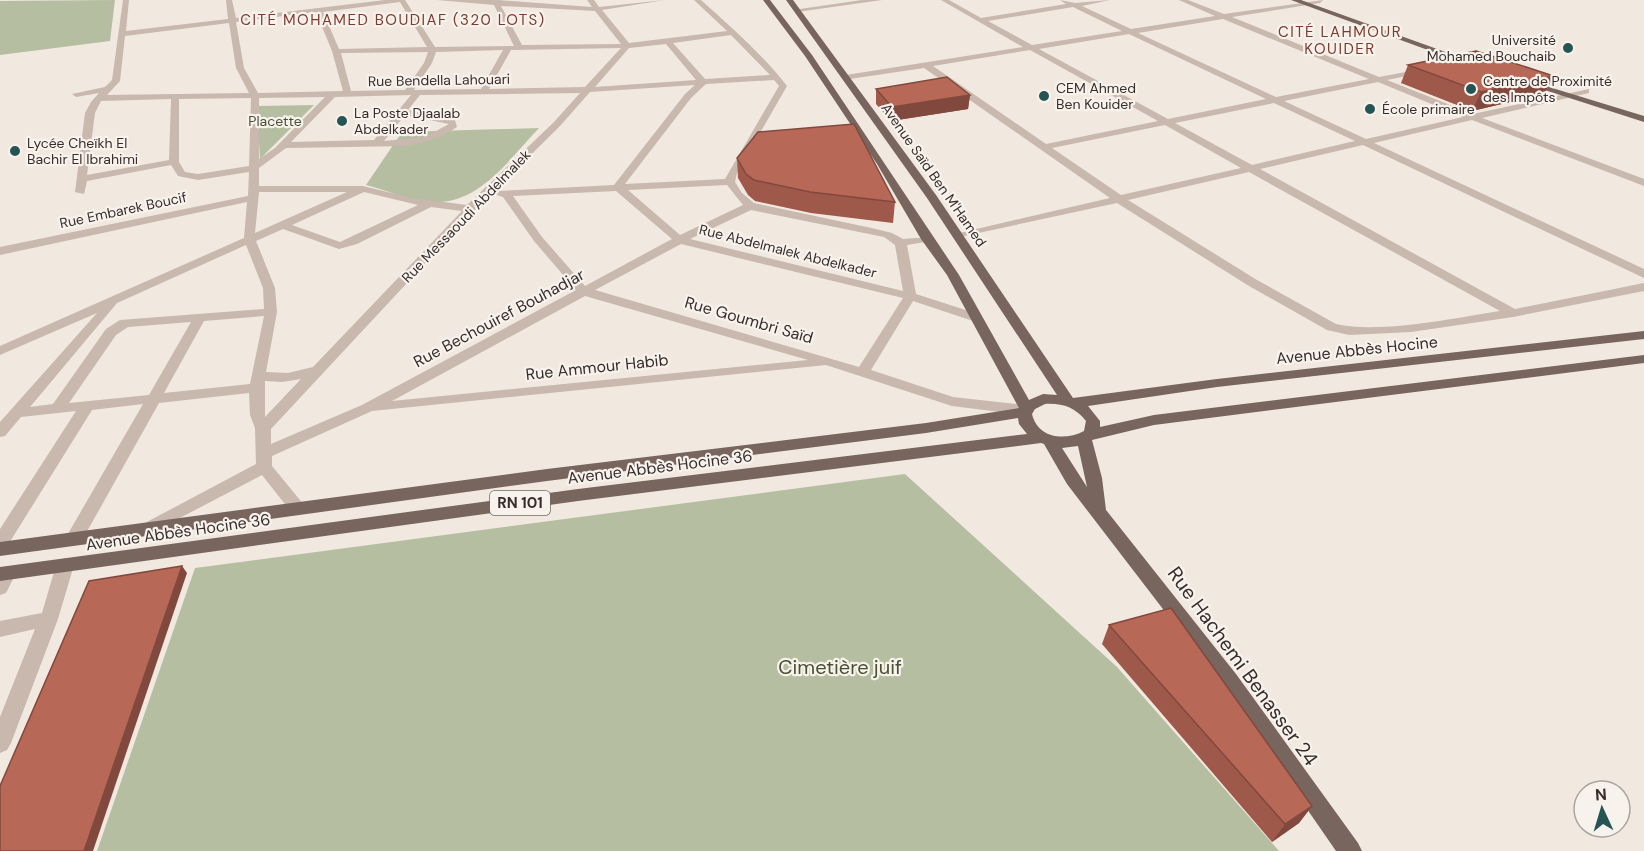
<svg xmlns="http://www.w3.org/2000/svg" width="1644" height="851" font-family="'DM Sans',sans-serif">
  <rect width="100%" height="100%" fill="#f1e8e0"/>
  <g fill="#b6bea2">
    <polygon points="115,0 110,41 0,55 0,1"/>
    <polygon points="314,105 260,159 257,106"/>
    <path d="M539,128C509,159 480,204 433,202C411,202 387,190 366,185L402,132Z"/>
    <polygon points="905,474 1117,667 1279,851 97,851 195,568"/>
  </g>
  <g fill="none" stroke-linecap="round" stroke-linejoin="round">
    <g fill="#c8b8ad" fill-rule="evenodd">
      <path d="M123,0H129L126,31L228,19L226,0H232L236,18L385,0H405L435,47L514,46L494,5L437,0H498L592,7L587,0H594L599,7L665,0L602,10L629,43L727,31L694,0H701C731,27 764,56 787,86L737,173L735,182L742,193L754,203L876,229L892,233L903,239L931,237V241L907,245L916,294L981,315L982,318L976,322L913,301L871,370L953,397L1025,405L1032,410L1025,415L952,406L826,365L372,411L272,456V466L304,505L306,509L304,513H292L262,475L151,533L145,531L143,527L145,523L256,464L255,428L250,415L249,393L159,403L80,544L74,545L68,544L65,539L143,404L92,410L6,548L0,550V529L76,411L21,417L5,436L0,437V422L97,313L0,355V346L244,238L247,202L0,255V247L248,196L249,172L198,180L178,176L171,165L87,181L84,194L75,192L85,113L91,102L99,93L76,97L72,94L105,87L112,80ZM400,2L427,47L339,49L323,12ZM501,6L595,11L621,44L522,45ZM316,12L332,51L343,91L258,93L244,68L236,22ZM229,23L236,68L249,93L107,95L120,81L125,36ZM731,35L770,75L705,79L673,43ZM666,44L696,80L595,87L629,48ZM621,48L585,87L489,89L511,50ZM503,50L481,89L414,90L432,63L436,52ZM428,52L424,63L405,90L351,91L341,53ZM774,80L779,86L725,179L625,184L691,98L706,84ZM695,85L685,94L614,185L499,191L494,194L503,197L534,241L576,290L362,405L271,444V429L474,211L560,126L590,92ZM580,93L554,122L467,205L412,198L363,186H259V168L286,148L407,146L441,137L457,127L455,120L408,110L420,95ZM411,95L374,140L291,142L335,97ZM325,97L275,148L259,159V98ZM251,98L249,166L198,174L185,172L179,162V99ZM171,99L169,160L87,175L95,113L101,101ZM405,115L449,124L425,137L384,141ZM727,185L743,205L680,235L628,190ZM616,191L672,239L585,286L542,237L513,196ZM259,192H347L255,233ZM364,192L418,205L340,242L292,225ZM431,207L462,211L313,367L288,373L266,372L277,312L275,288L256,241L283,229L339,249L357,244ZM751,210L884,237L895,245L903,291L690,239ZM681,244L903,298L859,367L595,290ZM246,245L263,288L264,309L120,320L106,329L53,404L30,407L117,303ZM585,296L808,360L392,401ZM264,316L250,384L164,393L204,321ZM191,322L149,395L69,403L116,335L128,327ZM301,379L265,417V381L282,382Z"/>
      <polygon points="862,0 882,0 797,12 793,10"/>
      <path d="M941,0H949L981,18L1066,4L1060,0L1075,3L1110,0L1082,6L1131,29L1215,16L1179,0H1188L1224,14L1323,0L1320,3L1232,17L1379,77L1427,68V72L1387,80L1473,114L1589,89V93L1482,118L1644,179V186L1472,120L1374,143L1644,269V278L1363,145L1260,169L1515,309L1644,283V291L1513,317L1411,332L1349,335L1327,330L1249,286L1117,203L955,238V234L1110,198L924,68L843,80L842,78L846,75L1023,47ZM1073,7L1122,31L1032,45L988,21ZM1223,19L1369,79L1276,97L1138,33ZM1129,34L1266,99L1168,119L1039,49ZM1030,50L1158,121L1046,144L933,66ZM1378,82L1463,117L1366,139L1284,101ZM1274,103L1355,141L1252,165L1175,123ZM1165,125L1241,168L1121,195L1052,148ZM1249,172L1500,311C1455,318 1380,334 1336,324L1257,280L1128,200Z"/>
      <polygon points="65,558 71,560 74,565 58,619 11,743 7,750 0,753 0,717 35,629 0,637 0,621 42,613 56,565 59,560"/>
      <polygon points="7,566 13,568 16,573 6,593 0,595 0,569"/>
    </g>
    <g fill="#77655e" fill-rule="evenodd">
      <path d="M763,0H770L812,55L959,275L1029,400L1043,394L1057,395L927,198L786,0H793L936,195L1073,398L1217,379L1644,331V339L1217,387L1088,406L1100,421V427L1154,415L1644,355V363L1154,425L1092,440L1102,478L1106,510L1236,674L1358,843L1362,851H1336L1222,686L1067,484L1044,444L1041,443L578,501L0,581V567L578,489L1027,434L1019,424L1018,418L926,433L547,481L0,556V542L547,469L926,423L1019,408L947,275L921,239L877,164L805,56ZM1045,404C1062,403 1075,407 1086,421L1084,431C1065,441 1038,439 1032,414L1035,409ZM1078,446L1087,487L1062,448Z"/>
      <polygon points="1291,0 1301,0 1476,63 1469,65"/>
      <polygon points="1526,80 1644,116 1644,122 1526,84"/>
    </g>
  </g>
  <g fill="#9e594b">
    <polygon points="1408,65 1554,76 1544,94 1472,111 1401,83"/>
    <polygon points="876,89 970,95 968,109 891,121 876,104"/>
    <polygon points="737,158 895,202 893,223 811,213 755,201 748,195 738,178"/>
    <polygon points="1109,625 1312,806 1299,823 1272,842 1102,644"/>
  </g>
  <g fill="#81493d">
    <polygon points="1554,76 1544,94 1472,111 1481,92"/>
    <polygon points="970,95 968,109 891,121 892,107"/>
    <polygon points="182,566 187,573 93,851 84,851"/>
    <polygon points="1312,806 1299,823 1272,842 1285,824"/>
  </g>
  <g fill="#b86857" stroke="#81493d" stroke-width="1.5">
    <polygon points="1476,51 1554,76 1481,92 1408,65"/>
    <polygon points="947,77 970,95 892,107 876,89"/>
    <polygon points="854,124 895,202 810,192 754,180 746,174 737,158 758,132"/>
    <polygon points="182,566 84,851 0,851 0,786 89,581"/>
    <polygon points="1171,608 1312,806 1285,824 1109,625"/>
  </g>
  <g fill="#255454" stroke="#f8f2ed" stroke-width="2">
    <circle cx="1568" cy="48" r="6"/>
    <circle cx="1471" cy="89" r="6"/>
    <circle cx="1044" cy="96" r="6"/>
    <circle cx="1370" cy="109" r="6"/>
    <circle cx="342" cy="121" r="6"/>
    <circle cx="15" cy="151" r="6"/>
  </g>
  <g text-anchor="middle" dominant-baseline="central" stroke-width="4.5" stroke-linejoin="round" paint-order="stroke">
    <g font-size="14" fill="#372e2b" stroke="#f8f2ed" text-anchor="start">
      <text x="1556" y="40" text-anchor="end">Université<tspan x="1556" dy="16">Mohamed Bouchaib</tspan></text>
      <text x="1483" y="81">Centre de Proximité<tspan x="1483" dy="16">des Impôts</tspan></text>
      <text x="1056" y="88">CEM Ahmed<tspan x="1056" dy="16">Ben Kouider</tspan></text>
      <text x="1382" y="109">École primaire</text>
      <text x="354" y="113">La Poste Djaalab<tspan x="354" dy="16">Abdelkader</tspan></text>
      <text x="27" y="143">Lycée Cheïkh El<tspan x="27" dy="16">Bachir El Ibrahimi</tspan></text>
    </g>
    <g font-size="14" fill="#372e2b" stroke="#f8f2ed">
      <text transform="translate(439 80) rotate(-1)">Rue Bendella Lahouari</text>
      <text transform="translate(934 175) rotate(55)">Avenue Saïd Ben M'Hamed</text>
      <text transform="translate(123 210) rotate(-12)">Rue Embarek Boucif</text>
      <text transform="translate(466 216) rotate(-46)">Rue Messaoudi Abdelmalek</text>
      <text transform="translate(788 251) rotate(14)">Rue Abdelmalek Abdelkader</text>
    </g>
    <g font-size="14" fill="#485232" stroke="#f8f2ed">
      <text x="275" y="121">Placette</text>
    </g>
    <g font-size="15" letter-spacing="1.5" fill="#7d3b2d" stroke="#f8f2ed">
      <text x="393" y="20">CITÉ MOHAMED BOUDIAF (320 LOTS)</text>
      <text x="1340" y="32">CITÉ LAHMOUR<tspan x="1340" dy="17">KOUIDER</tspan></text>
    </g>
    <rect fill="#f8f2ed" stroke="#716965" stroke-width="1.5" x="490" y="491" width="60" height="24" rx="4.5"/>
    <g font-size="15" font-weight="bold" fill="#372e2b">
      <text x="520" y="503">RN 101</text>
    </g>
    <g font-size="16" fill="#372e2b" stroke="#f8f2ed">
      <text transform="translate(499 318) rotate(-28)">Rue Bechouiref Bouhadjar</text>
      <text transform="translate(749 320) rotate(16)">Rue Goumbri Saïd</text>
      <text transform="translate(1357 350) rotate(-6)">Avenue Abbès Hocine</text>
      <text transform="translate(597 367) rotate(-6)">Rue Ammour Habib</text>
      <text transform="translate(660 467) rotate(-7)">Avenue Abbès Hocine 36</text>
      <text transform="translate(178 532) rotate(-8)">Avenue Abbès Hocine 36</text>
    </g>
    <g font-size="20" fill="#372e2b" stroke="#f8f2ed">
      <text transform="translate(1243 666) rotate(54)">Rue Hachemi Benasser 24</text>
    </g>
    <g font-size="20" fill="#485232" stroke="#f8f2ed">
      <text x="840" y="667">Cimetière juif</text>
    </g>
  </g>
  <g transform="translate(1602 809) rotate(356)"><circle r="28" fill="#f8f2ed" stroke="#aba49f" stroke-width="1.5"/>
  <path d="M0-4.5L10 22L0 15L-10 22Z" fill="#255454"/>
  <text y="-9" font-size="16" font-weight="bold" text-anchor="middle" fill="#372e2b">N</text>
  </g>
</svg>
